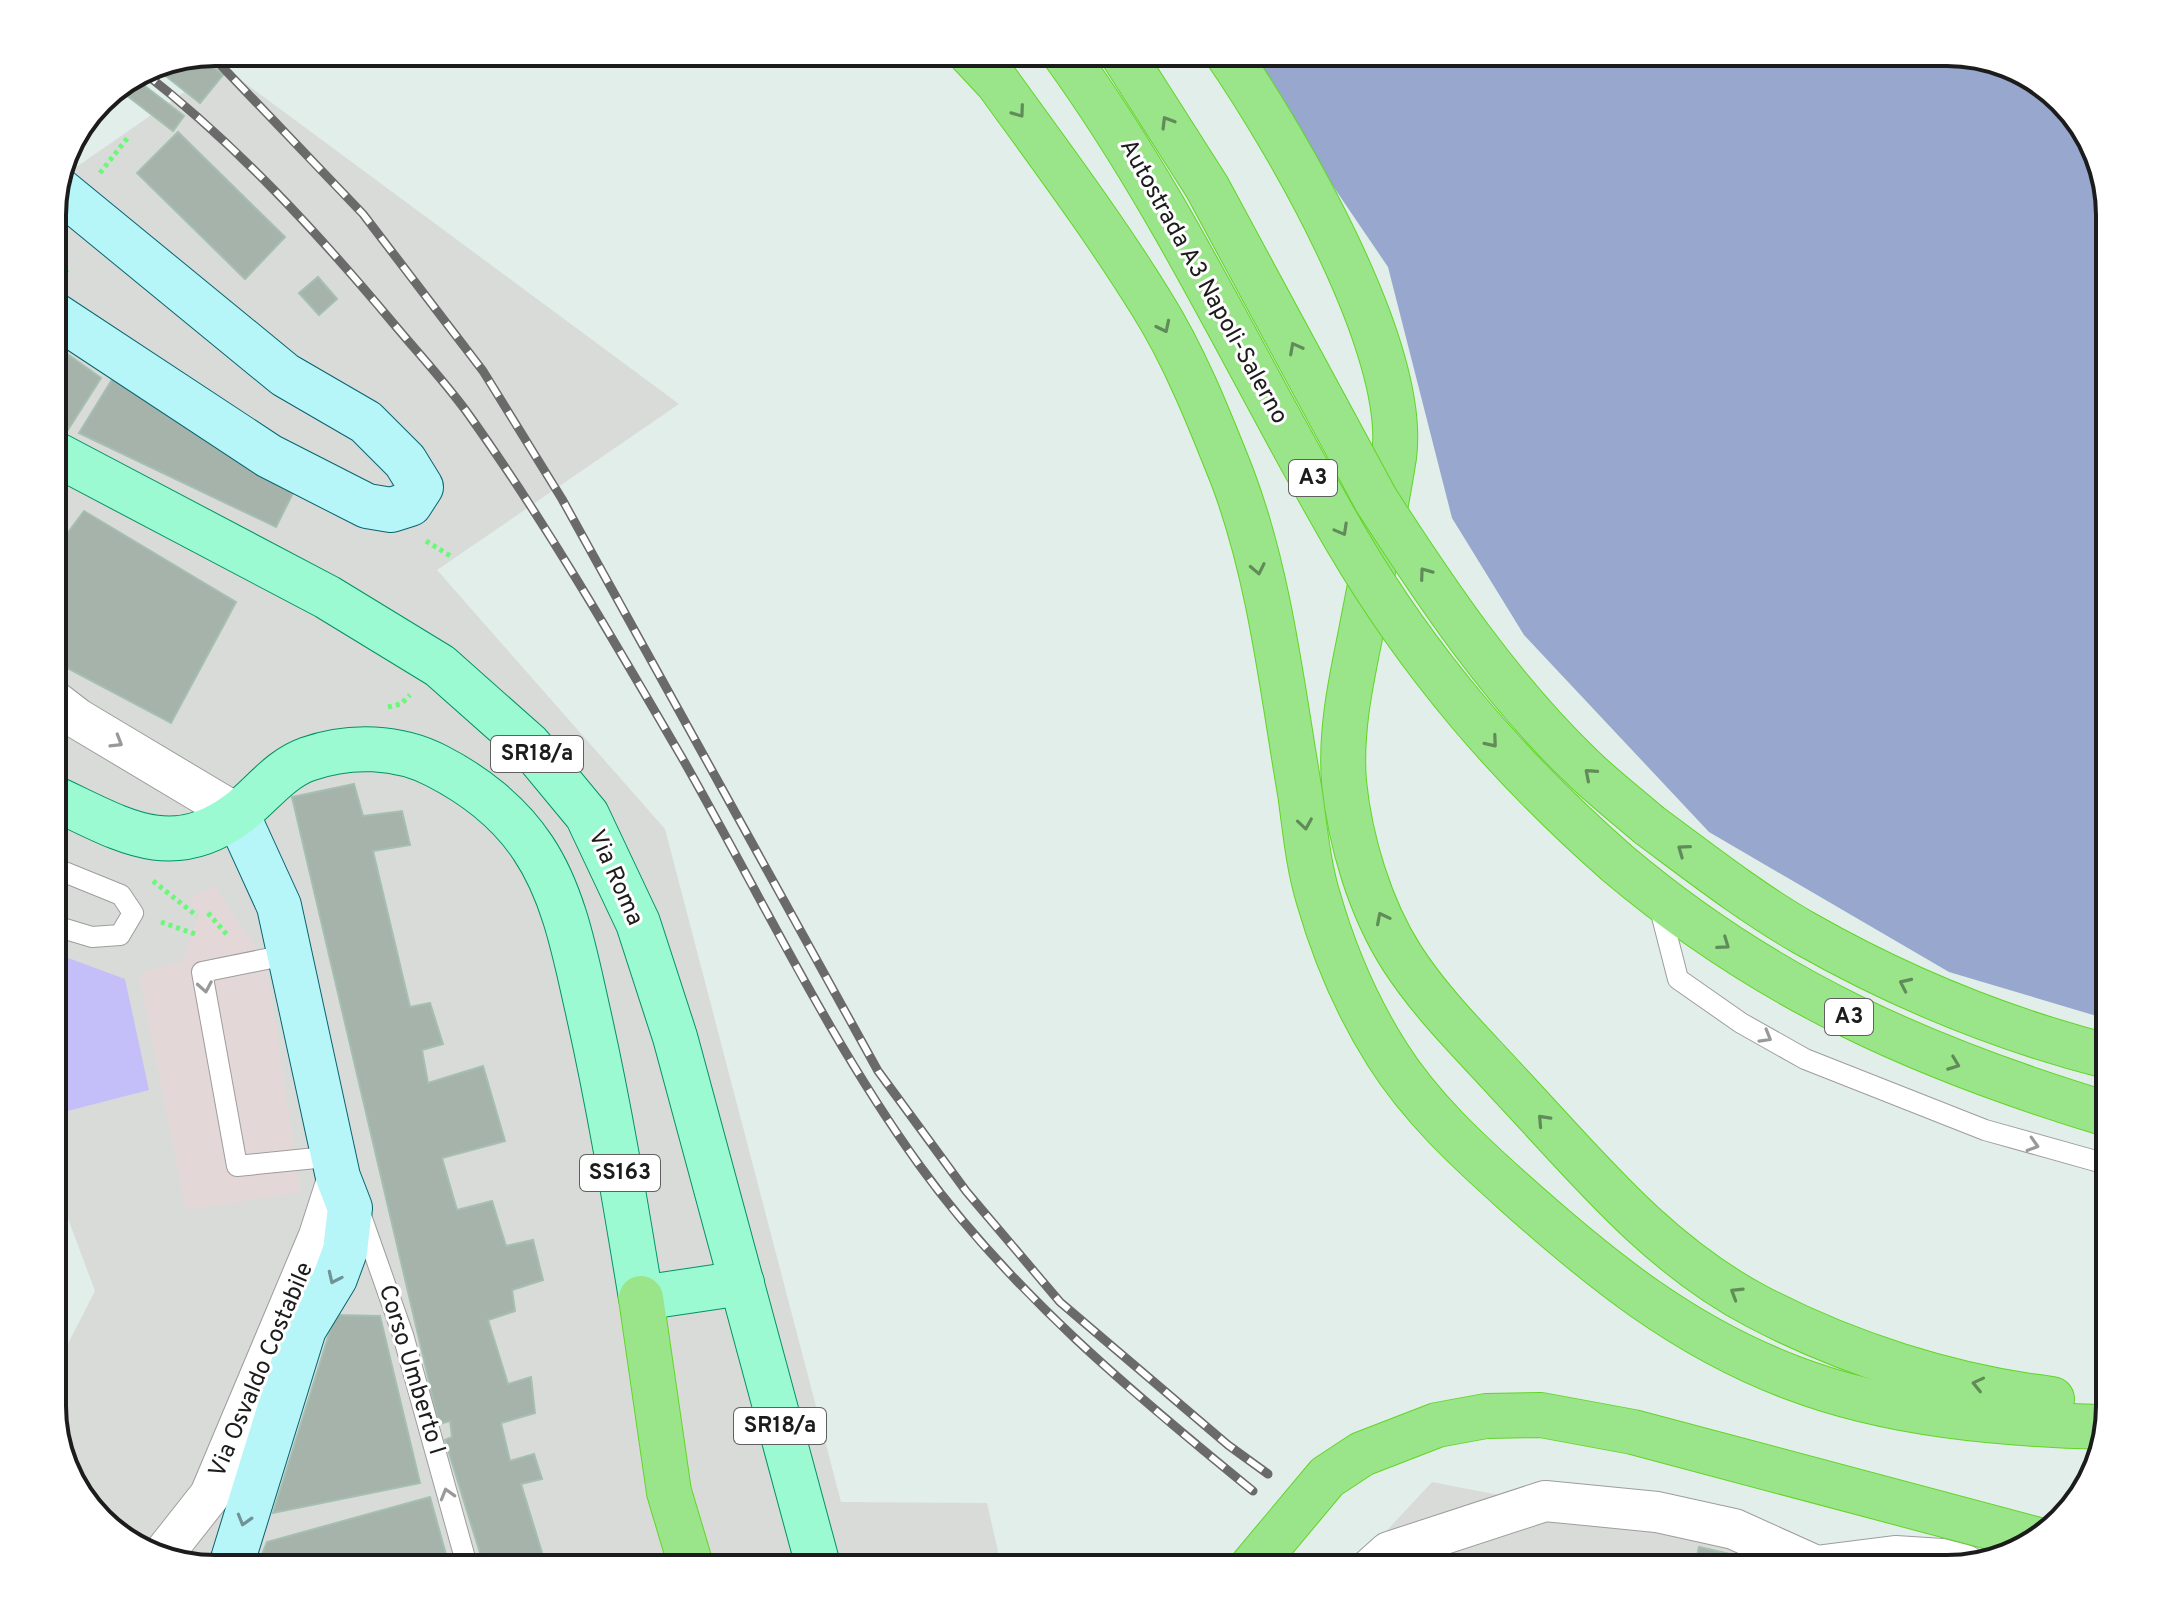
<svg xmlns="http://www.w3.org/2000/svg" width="2162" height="1621" font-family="Overpass,sans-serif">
  <rect width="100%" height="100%" fill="#e2eeea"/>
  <g fill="#d9dbd9">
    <polygon points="222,66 679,404 437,570 665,829 841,1502 987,1503 1002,1569 214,1569 115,1535 69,1479 52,1416 52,1375 95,1291 52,1176 52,204 59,179"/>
    <polygon points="1432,1482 1880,1569 1351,1569"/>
  </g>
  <polygon fill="#97a7cd" points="1242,52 1948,52 2047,86 2093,143 2110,214 2110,1020 1949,972 1709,832 1524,635 1452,518 1388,267"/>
  <polygon fill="#c4bff8" points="52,952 125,979 149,1090 52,1115"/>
  <polygon fill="#e3d7d7" points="214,886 266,962 301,1192 186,1210 139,974 184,960 199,911 186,901"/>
  <g fill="#a5b3ab" stroke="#a5bfb1" stroke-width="2">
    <polygon points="199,55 223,75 200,103 152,65"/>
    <polygon points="133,77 184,116 173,131 116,87"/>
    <polygon points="178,132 285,237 245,279 137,173"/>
    <polygon points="318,277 337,299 319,315 299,293"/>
    <polygon points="52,343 101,378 64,436 52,426"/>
    <polygon points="116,373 298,483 276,527 79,433"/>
    <polygon points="84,511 236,602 171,723 52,660 52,554"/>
    <polygon points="354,784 363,816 402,811 410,845 373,851 410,1007 430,1003 443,1044 422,1050 428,1083 483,1066 505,1141 442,1158 457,1210 492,1201 506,1246 533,1240 543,1280 512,1290 515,1311 488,1320 508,1384 531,1377 535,1413 501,1423 510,1461 534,1454 542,1479 521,1484 547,1569 485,1569 445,1440 452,1437 450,1421 439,1424 292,797"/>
    <polygon points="335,1315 380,1316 420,1483 273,1513"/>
    <polygon points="430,1497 450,1569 381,1569 380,1563 350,1569 256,1569 267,1542"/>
    <polygon points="1699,1547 1797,1569 1694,1569"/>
  </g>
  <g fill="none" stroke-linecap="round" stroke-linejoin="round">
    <g stroke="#9d9d9d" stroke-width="22">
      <g id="lane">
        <polyline points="1659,905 1678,979 1741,1023 1805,1059 1985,1130 2110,1165"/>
        <polyline points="52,925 92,937 120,935 133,913 121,895 52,867"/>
        <polyline points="291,954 202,972 237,1166 336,1156"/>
        <polyline points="360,1213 403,1335 468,1569"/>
      </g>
    </g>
    <g stroke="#9d9d9d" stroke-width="42">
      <g id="street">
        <polyline points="52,699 78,719 237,814"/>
        <polyline points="165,1552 210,1495 319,1236 338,1177"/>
        <polyline points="1370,1569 1389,1552 1545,1501 1657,1512 1734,1529 1816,1566 1895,1556 1942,1559 1965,1565"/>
      </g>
    </g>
    <g stroke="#066571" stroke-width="46">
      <g id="secondary">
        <polyline points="52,313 269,456 367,506 391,510 410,504 421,487 405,461 366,422 285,375 57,188"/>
        <polyline points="230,1569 304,1329 335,1278 345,1251 350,1208 338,1177 279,906 237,814"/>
      </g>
    </g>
    <g stroke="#029364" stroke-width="46">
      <g id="primary">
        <polyline points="52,452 327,597 440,666 529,745 587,815 638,923 675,1037 819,1569"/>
        <path d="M52,797C118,827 169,864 237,814C261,796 279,769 308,759C350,744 399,746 437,766C474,785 510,813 533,848C564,894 575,954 587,1007C609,1104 625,1201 641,1298L742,1283"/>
      </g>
    </g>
    <g stroke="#61d526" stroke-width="46">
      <g id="highway">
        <path d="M969,52L998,83C1050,155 1104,227 1151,303C1184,355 1209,418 1232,476C1270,576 1282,688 1300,793C1305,828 1308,864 1318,897C1334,953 1356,1005 1387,1054C1421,1108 1468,1151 1516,1194C1601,1270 1684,1337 1793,1378C1890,1415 2000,1424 2103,1427"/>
        <path d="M1226,52C1287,141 1409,349 1394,457C1385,515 1372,574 1361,632C1351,681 1340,731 1344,782C1350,841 1370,908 1402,958C1433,1006 1474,1045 1512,1087C1587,1167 1657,1254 1756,1306C1845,1353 1951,1387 2052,1399"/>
        <path d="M1649,825C1699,862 1750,902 1804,933C1899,987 2004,1030 2110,1057"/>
        <path d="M1617,863C1767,990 1924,1059 2110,1115"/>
        <polyline points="641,1298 669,1492 692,1569"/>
        <polyline points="1250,1569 1327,1477 1362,1454 1437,1425 1486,1416 1541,1415 1633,1432 2035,1539"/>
      </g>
    </g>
    <g stroke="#69f879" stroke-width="5" stroke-dasharray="4 4" stroke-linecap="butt">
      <polyline points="100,173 129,136"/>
      <polyline points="52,263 68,273"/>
      <polyline points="426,541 452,557"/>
      <polyline points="388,707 401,704 410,695"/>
      <polyline points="153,881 197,916"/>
      <polyline points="208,913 229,937"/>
      <polyline points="161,922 195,934"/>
      <polyline points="52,1005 57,1002 52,979"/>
    </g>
    <use href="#lane" stroke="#fff" stroke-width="20"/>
    <use href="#street" stroke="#fff" stroke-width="40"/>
    <use href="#secondary" stroke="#b6f5f8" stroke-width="44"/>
    <use href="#primary" stroke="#9bfad2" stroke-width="44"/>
    <use href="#highway" stroke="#9ae58a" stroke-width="44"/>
    <g stroke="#6a6a6a" stroke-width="9">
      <g id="rail">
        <polyline points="209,53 363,214 483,371 562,499 878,1071 966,1191 1060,1302 1228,1445 1268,1474"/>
        <path d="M142,71C237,145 316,231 393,323C418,353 446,383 469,415C546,523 614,641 681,756C760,894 827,1037 920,1166C1011,1292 1134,1394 1253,1491"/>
      </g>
    </g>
    <use href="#rail" stroke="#fff" stroke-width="6" stroke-dasharray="18" stroke-linecap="butt"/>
    <g stroke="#61d526" stroke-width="46" stroke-linecap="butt">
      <g id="highway-bridge">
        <path d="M1063,52C1174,205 1251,376 1346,539C1419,664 1509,768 1617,863"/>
        <path d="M1121,52L1207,187L1376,500C1436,593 1500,688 1580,765C1601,786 1626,805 1649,825"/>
      </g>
    </g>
    <use href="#highway-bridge" stroke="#9ae58a" stroke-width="44"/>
  </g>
  <defs><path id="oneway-chevron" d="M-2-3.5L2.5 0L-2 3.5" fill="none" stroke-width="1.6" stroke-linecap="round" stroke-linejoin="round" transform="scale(2)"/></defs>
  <g stroke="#618b58">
    <use href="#oneway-chevron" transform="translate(1019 112) rotate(54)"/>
    <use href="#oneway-chevron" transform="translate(1167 122) rotate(-121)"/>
    <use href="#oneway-chevron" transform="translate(1164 327) rotate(64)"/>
    <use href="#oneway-chevron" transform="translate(1295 348) rotate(-118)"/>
    <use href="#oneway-chevron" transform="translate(1342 530) rotate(61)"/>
    <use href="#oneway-chevron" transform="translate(1258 569) rotate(78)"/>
    <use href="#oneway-chevron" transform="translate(1425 573) rotate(-126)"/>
    <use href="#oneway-chevron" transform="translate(1492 742) rotate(50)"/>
    <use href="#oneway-chevron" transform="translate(1590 774) rotate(-139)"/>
    <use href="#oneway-chevron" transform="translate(1305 824) rotate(81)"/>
    <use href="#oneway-chevron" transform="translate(1683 850) rotate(-144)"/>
    <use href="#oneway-chevron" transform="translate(1382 918) rotate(-117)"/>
    <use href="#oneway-chevron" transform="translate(1724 944) rotate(35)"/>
    <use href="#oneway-chevron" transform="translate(1905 984) rotate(-155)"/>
    <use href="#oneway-chevron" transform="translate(1954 1064) rotate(21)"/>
    <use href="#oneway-chevron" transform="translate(1543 1120) rotate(-133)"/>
    <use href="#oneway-chevron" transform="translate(1736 1293) rotate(-148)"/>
    <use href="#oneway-chevron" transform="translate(1978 1384) rotate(-167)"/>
  </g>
  <g stroke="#999">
    <use href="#oneway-chevron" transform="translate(117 742) rotate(31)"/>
    <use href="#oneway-chevron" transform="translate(205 987) rotate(80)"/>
    <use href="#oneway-chevron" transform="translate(1766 1037) rotate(30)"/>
    <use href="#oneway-chevron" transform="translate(2033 1145) rotate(17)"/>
    <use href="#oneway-chevron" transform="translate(447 1494) rotate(-106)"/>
  </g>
  <g stroke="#719395">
    <use href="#oneway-chevron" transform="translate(334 1278) rotate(115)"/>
    <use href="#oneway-chevron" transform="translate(244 1520) rotate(106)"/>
  </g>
  <g text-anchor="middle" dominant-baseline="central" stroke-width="6" stroke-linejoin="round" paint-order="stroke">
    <g fill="#fff" stroke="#606060" stroke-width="2">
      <rect x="1289" y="460" width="48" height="36" rx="6"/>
      <rect x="491" y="736" width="92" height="36" rx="6"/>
      <rect x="1825" y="999" width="48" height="36" rx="6"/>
      <rect x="580" y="1155" width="80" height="36" rx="6"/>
      <rect x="734" y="1408" width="92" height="36" rx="6"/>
    </g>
    <g font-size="22" font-weight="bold" fill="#1c1c1c">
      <text x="1313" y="478">A3</text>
      <text x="537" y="754">SR18/a</text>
      <text x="1849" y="1017">A3</text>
      <text x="620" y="1173">SS163</text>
      <text x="780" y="1426">SR18/a</text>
    </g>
    <g font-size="24" fill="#1c1c1c" stroke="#fff">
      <text transform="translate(1203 282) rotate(61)">Autostrada A3 Napoli-Salerno</text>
      <text transform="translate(615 878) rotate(66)">Via Roma</text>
      <text transform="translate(262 1370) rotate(-67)">Via Osvaldo Costabile</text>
      <text transform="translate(411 1370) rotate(73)">Corso Umberto I</text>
    </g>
  </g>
  <path d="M0 0H2162V1621H0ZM215 66H1947A149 149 0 0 1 2096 215V1406A149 149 0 0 1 1947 1555H215A149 149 0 0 1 66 1406V215A149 149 0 0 1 215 66Z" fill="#fff" fill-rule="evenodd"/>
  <path fill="none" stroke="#1c1c1c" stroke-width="4" d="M215 66H1947A149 149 0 0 1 2096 215V1406A149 149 0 0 1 1947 1555H215A149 149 0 0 1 66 1406V215A149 149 0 0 1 215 66Z"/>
</svg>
